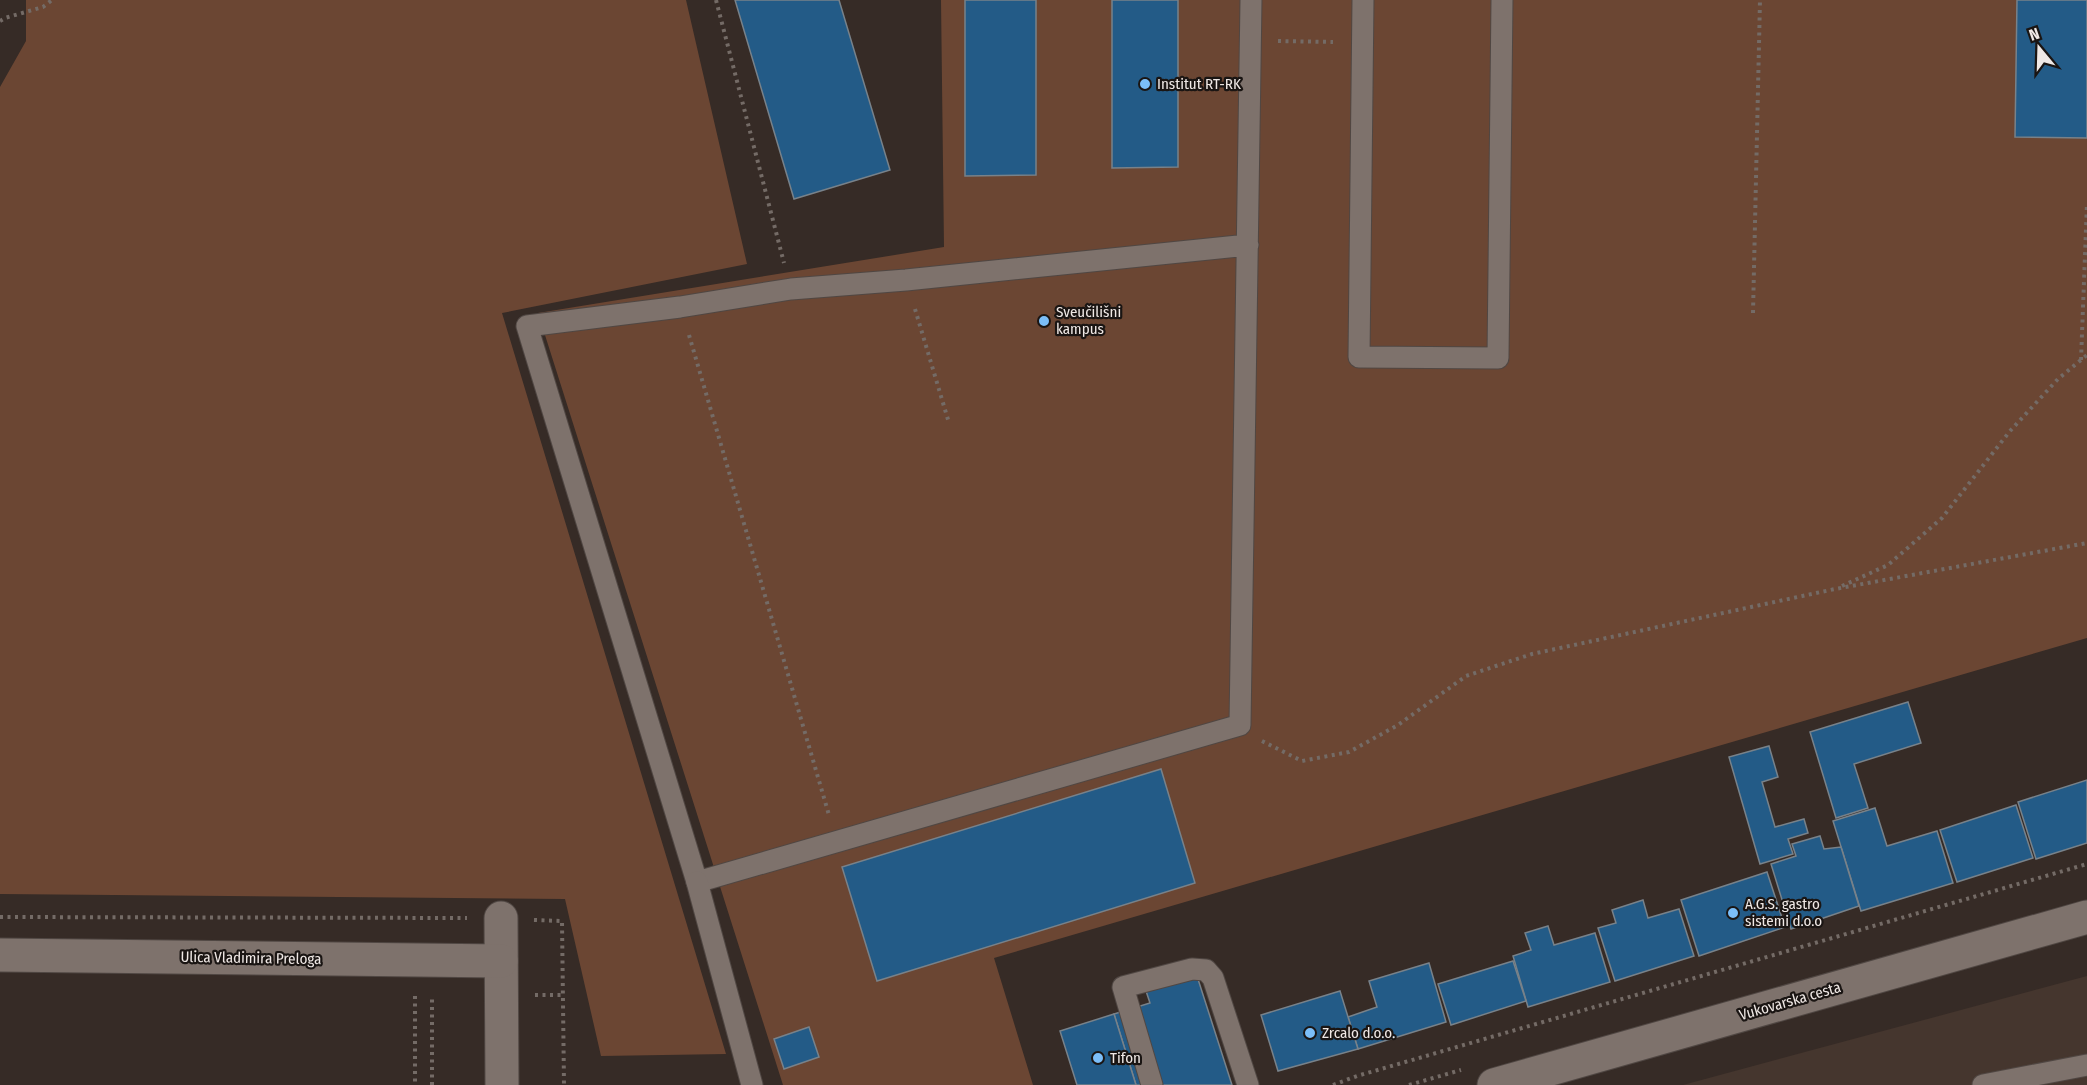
<svg xmlns="http://www.w3.org/2000/svg" width="2087" height="1085" font-family="'Fira Sans Condensed',sans-serif">
  <rect width="100%" height="100%" fill="#362b26"/>
  <polygon fill="#45362e" points="2087,976 2087,1085 1683,1085"/>
  <g fill="#6b4633">
    <polygon points="26,0 686,0 747,264 502,313 726,1054 601,1056 565,899 0,894 0,87 26,41"/>
    <polygon points="941,0 2087,0 2087,638 994,958 1033,1085 783,1085 538,313 944,247"/>
  </g>
  <g fill="#235b87" stroke="#78828a" stroke-width="1.5">
    <polygon points="735,0 839,0 890,170 794,199"/>
    <polygon points="965,0 1036,0 1036,175 965,176"/>
    <polygon points="1112,0 1178,0 1178,167 1112,168"/>
    <polygon points="2017,0 2087,0 2087,138 2015,137"/>
    <polygon points="1908,702 1921,743 1854,764 1868,808 1836,818 1810,732"/>
    <polygon points="1769,746 1778,777 1762,782 1775,827 1804,819 1808,833 1788,839 1793,854 1760,864 1729,757"/>
    <polygon points="1161,769 1195,883 877,981 842,867"/>
    <polygon points="2087,780 2087,843 2036,859 2018,802"/>
    <polygon points="2016,805 2033,858 1957,882 1940,830"/>
    <polygon points="1875,808 1887,846 1937,831 1953,883 1861,911 1833,821"/>
    <polygon points="1820,836 1824,849 1841,847 1859,906 1791,929 1771,864 1796,856 1792,844"/>
    <polygon points="1767,872 1785,927 1699,956 1681,900"/>
    <polygon points="1643,900 1648,918 1679,909 1694,956 1615,981 1598,928 1616,923 1612,910"/>
    <polygon points="1548,926 1554,945 1595,933 1610,982 1528,1007 1513,956 1531,950 1525,933"/>
    <polygon points="1513,961 1526,1001 1451,1025 1438,984"/>
    <polygon points="1429,963 1446,1022 1358,1049 1348,1017 1377,1007 1369,981"/>
    <polygon points="1197,976 1232,1085 1136,1085 1114,1014 1150,1003 1146,991"/>
    <polygon points="1340,991 1358,1049 1278,1071 1261,1015"/>
    <polygon points="1114,1014 1136,1085 1077,1085 1060,1031"/>
    <polygon points="809,1027 819,1057 784,1069 774,1039"/>
  </g>
  <g fill="none" stroke-linecap="round" stroke-linejoin="round">
    <g stroke="#504743" stroke-width="23">
      <g id="service">
        <polyline points="1363,0 1359,357 1498,358 1502,0"/>
        <polyline points="1248,245 906,280 791,289 680,307 527,326 697,882 1240,725 1251,0"/>
        <polyline points="697,882 752,1085"/>
        <polyline points="1152,1085 1123,987 1192,969 1206,970 1213,978 1248,1085"/>
        <polyline points="1983,1085 2087,1065"/>
      </g>
    </g>
    <g stroke="#504743" stroke-width="35">
      <g id="minor">
        <polyline points="501,918 502,1085"/>
        <polyline points="0,955 501,961"/>
      </g>
    </g>
    <g stroke="#504743" stroke-width="35">
      <polyline id="secondary" points="1494,1085 2087,917"/>
    </g>
    <g stroke="#746b66" stroke-width="4" stroke-dasharray="3 4.5" stroke-linecap="butt">
      <polyline points="716,0 784,263"/>
      <polyline points="0,21 5,18 43,7 52,0"/>
      <polyline points="1278,41 1333,42"/>
      <polyline points="915,309 949,423"/>
      <polyline points="1753,313 1760,0"/>
      <polyline points="689,335 829,815"/>
      <polyline points="2081,360 2087,203"/>
      <polyline points="1842,586 1888,565 1942,518 2010,431 2058,379 2087,355"/>
      <polyline points="1262,741 1302,761 1349,752 1398,725 1466,676 1532,654 1835,589 2087,543"/>
      <polyline points="0,917 467,918"/>
      <polyline points="534,920 562,921 564,1085"/>
      <polyline points="535,995 562,995"/>
      <polyline points="415,996 415,1085"/>
      <polyline points="432,1085 432,996"/>
      <polyline points="1333,1085 1357,1076 2087,864"/>
      <polyline points="1409,1085 1461,1070"/>
    </g>
    <use href="#service" stroke="#7e726c" stroke-width="21"/>
    <use href="#minor" stroke="#7e726c" stroke-width="33"/>
    <use href="#secondary" stroke="#7e726c" stroke-width="33"/>
  </g>
  <g fill="#7bbef8" stroke="#1a1513" stroke-width="2">
    <circle cx="1145" cy="84" r="6"/>
    <circle cx="1044" cy="321" r="6"/>
    <circle cx="1733" cy="913" r="6"/>
    <circle cx="1310" cy="1033" r="6"/>
    <circle cx="1098" cy="1058" r="6"/>
  </g>
  <g text-anchor="middle" dominant-baseline="central" stroke-width="4.5" stroke-linejoin="round" paint-order="stroke">
    <g font-size="15" fill="#f0e9e6" stroke="#1a1513" text-anchor="start">
      <text x="1157" y="84">Institut RT-RK</text>
      <text x="1056" y="312">Sveučilišni<tspan x="1056" dy="17">kampus</tspan></text>
      <text x="1745" y="904">A.G.S. gastro<tspan x="1745" dy="17">sistemi d.o.o</tspan></text>
      <text x="1322" y="1033">Zrcalo d.o.o.</text>
      <text x="1110" y="1058">Tifon</text>
    </g>
    <g font-size="15" fill="#f0e9e6" stroke="#1a1513">
      <text transform="translate(251 958) rotate(1)">Ulica Vladimira Preloga</text>
      <text transform="translate(1790 1001) rotate(-16)">Vukovarska cesta</text>
    </g>
  </g>
  <g transform="translate(2039 48) rotate(341)" stroke="#1a1513" stroke-width="4.5" paint-order="stroke">
  <path d="M0-4.5L10 22L0 15L-10 22Z" fill="#f0e9e6"/>
  <text y="-9" font-size="16" font-weight="bold" text-anchor="middle" fill="#f0e9e6">N</text>
  </g>
</svg>
